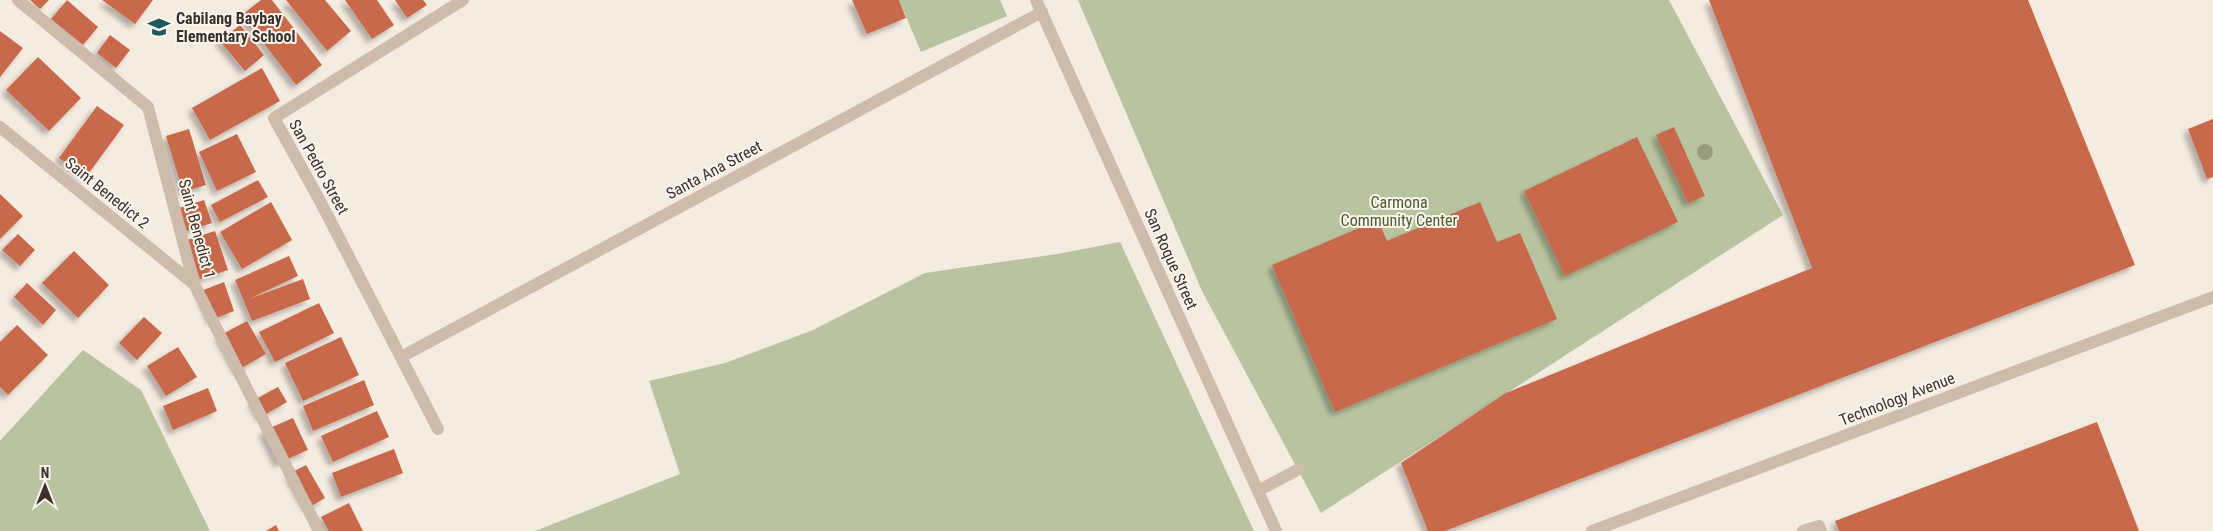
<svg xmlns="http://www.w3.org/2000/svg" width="2213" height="531" font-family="'Roboto Condensed',sans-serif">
  <defs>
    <filter id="shadow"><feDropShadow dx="-4.5" dy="4.5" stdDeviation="2.5" flood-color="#0004"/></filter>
  </defs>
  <rect width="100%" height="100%" fill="#f4ebe1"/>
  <g fill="#b8c4a0">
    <polygon points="899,0 1000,0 1007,16 921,52"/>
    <polygon points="1078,0 1669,0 1783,215 1321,513 1202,291"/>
    <polygon points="1120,242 1254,531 535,531 680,474 649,381 725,363 813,330 925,273 1057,254"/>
    <polygon points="83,350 141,390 210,531 0,531 0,441"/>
  </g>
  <g fill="#c8694b" filter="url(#shadow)">
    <polygon points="30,0 49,0 40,9"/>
    <polygon points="67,0 98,27 83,45 51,19"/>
    <polygon points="102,0 153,0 135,24"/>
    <polygon points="261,0 272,0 322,65 296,85 242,15"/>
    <polygon points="286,0 325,0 351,31 327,51"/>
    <polygon points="345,0 377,0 394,25 372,39"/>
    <polygon points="395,0 423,0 427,5 407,18"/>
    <polygon points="852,0 899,0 906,18 867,34"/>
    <polygon points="1709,0 2028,0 2135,265 1445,531 1428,531 1401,463 1506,393 1812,268"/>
    <polygon points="240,25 264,55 245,71 220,41"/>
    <polygon points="0,31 23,48 0,77"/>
    <polygon points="110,35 130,50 116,68 97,53"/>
    <polygon points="38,57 81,98 49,131 6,90"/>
    <polygon points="262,68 280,101 210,140 192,108"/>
    <polygon points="97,106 124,125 86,177 59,158"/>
    <polygon points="2213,119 2213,177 2207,179 2188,129"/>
    <polygon points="1674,127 1705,196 1688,203 1656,135"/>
    <polygon points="189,129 206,185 183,192 166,136"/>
    <polygon points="237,134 256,172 217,191 199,152"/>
    <polygon points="1637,137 1678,222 1565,276 1524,191"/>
    <polygon points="258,180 268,197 220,222 211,205"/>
    <polygon points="0,194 23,216 0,239"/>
    <polygon points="204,200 212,223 187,231 179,208"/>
    <polygon points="271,202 292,240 242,269 220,232"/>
    <polygon points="1480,202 1497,242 1520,233 1557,319 1335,412 1272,265 1378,220 1387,241"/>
    <polygon points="215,231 228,270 200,279 187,240"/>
    <polygon points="18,234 35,250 20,266 2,250"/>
    <polygon points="74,251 109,285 78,318 42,283"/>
    <polygon points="289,256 298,276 249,299 303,279 310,299 252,321 235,280"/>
    <polygon points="224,282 234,311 211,320 201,291"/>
    <polygon points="27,283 56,310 43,325 14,297"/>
    <polygon points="319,303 334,333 275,362 259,332"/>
    <polygon points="144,317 162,333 137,360 119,343"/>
    <polygon points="247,321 266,354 238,370 219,336"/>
    <polygon points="17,325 48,355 8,395 0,387 0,342"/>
    <polygon points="341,337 359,375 303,401 285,363"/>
    <polygon points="178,347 197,377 166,396 147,366"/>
    <polygon points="364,380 374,405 313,431 303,406"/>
    <polygon points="278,387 287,402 261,417 252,401"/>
    <polygon points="208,388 217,411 173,430 163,406"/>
    <polygon points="377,411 389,437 333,462 321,436"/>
    <polygon points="293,418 308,450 278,463 263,431"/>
    <polygon points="2097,422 2139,531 1839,531 1835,521"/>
    <polygon points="394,449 403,473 341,497 332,473"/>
    <polygon points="306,465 325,498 308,508 289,474"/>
    <polygon points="349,503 363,531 329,531 321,517"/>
    <polygon points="276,525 279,531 266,531"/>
  </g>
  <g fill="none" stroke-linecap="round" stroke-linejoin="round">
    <g stroke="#cdbbac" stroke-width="12">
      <polyline points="0,127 194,284"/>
      <polyline points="401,357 1042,12"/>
      <polyline points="1258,491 1299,469"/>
      <polyline points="1803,531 1819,526 1821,531"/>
    </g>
    <g stroke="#cdbbac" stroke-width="12">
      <polyline points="18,0 148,107 194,284 319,531"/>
      <polyline points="1036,0 1276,531"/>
      <polyline points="438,429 319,199 274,118 463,0"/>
      <polyline points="1592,531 2213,297"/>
    </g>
  </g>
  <circle fill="#969b7f" cx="1705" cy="152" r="8"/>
  <defs>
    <g id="school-bare" transform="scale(1.725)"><path d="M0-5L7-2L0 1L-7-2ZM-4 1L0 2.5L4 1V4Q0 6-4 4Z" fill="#1f5a5e" stroke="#fbf5ee" stroke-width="2.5" paint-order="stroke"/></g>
  </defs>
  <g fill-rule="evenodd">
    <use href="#school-bare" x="159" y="27"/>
  </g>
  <g text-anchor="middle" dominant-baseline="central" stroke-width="4" stroke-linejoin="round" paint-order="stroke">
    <g font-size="16" font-weight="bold" fill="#3b302b" stroke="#fbf5ee" text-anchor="start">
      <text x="176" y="18">Cabilang Baybay<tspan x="176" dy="18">Elementary School</tspan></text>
    </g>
    <g font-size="16" fill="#3b302b" stroke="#fbf5ee">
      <text transform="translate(319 167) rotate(61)">San Pedro Street</text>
      <text transform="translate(714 170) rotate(-28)">Santa Ana Street</text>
      <text transform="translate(107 193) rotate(39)">Saint Benedict 2</text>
      <text transform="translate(197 229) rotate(75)">Saint Benedict 1</text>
      <text transform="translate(1171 259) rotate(66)">San Roque Street</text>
      <text transform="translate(1897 399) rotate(-21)">Technology Avenue</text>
    </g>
    <g font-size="16" fill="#4a5a2e" stroke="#fbf5ee">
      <text x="1399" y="202">Carmona<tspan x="1399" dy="18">Community Center</tspan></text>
    </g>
  </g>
  <g transform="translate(45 486)" stroke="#fbf5ee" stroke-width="4" paint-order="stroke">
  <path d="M0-4L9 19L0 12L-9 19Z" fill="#3b302b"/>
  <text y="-8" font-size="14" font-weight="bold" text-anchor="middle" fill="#3b302b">N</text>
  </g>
</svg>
